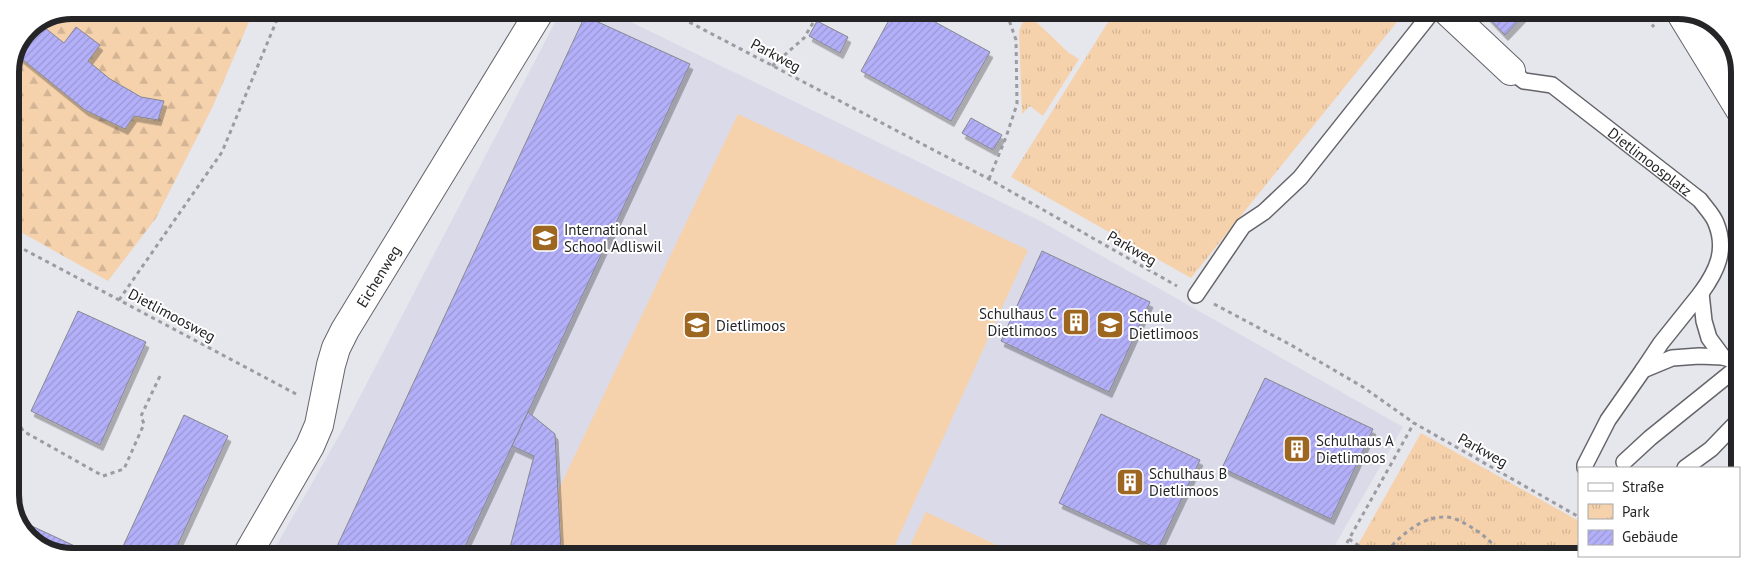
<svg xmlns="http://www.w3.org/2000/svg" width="1750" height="567" font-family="'PT Sans',sans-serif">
  <defs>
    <pattern id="forest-firs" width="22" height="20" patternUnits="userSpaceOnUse" patternTransform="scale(1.25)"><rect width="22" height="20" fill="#f6d2ac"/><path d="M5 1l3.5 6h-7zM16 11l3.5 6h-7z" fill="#d3b494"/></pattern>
    <pattern id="park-tufts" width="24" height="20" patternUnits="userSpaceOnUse" patternTransform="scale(1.25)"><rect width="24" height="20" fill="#f6d2ac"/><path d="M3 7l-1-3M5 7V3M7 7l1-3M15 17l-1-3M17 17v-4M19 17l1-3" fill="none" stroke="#d3b494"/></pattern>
    <pattern id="building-hatch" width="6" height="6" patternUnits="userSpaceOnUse" patternTransform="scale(1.25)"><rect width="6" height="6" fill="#b3b0f9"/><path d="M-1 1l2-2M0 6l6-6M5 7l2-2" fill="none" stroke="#9a97d5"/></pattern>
    <filter id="shadow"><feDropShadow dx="3" dy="5.5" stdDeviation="0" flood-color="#0004"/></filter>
  </defs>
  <rect width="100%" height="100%" fill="#e6e6ed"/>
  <polygon fill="#dadae9" points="561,11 608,11 1042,222 1403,427 1328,557 271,555 344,427"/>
  <polygon fill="url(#forest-firs)" points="72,10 254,10 213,106 156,218 108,281 10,226 10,71 28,28"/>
  <g fill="url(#park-tufts)">
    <polygon points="1115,11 1405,12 1191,278 1011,177"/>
    <polygon points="1027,13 1069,53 1079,59 1043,116 1030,106 1022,114 1019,31"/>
    <polygon points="1421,433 1579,521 1579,556 1613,556 1351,557"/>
  </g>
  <g fill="#f6d2ac">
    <polygon points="738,114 1028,250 890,556 555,555 532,545"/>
    <polygon points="926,512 1020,556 905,556"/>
  </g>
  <g fill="url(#building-hatch)" stroke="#87878e" filter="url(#shadow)">
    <polygon points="894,11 915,11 990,52 951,121 861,71"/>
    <polygon points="1479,12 1527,12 1505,35 1485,14 1483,16"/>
    <polygon points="585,16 690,64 528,412 461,555 333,555"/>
    <polygon points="817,21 848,37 840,53 809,36"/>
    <polygon points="39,23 64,43 76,27 100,45 88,61 110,79 141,97 164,101 158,120 134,116 125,129 85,110 17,55 21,44"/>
    <polygon points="971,118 1002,135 993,150 962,133"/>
    <polygon points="1042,251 1150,302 1109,392 1001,341"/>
    <polygon points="78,311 146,342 100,445 31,411"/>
    <polygon points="1265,378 1373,429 1331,519 1222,468"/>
    <polygon points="528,412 555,434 561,551 567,556 508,555 534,456 512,446"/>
    <polygon points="1101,414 1200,460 1158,549 1059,503"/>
    <polygon points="184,415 228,436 173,555 119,555"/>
    <polygon points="19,520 94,555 55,555 25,536"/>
  </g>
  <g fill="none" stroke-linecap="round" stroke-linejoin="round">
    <g stroke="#64646a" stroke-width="18">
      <g id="lane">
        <path id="s1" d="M1511,71L1524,81L1552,85L1700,200C1705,207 1713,215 1716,223C1727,250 1717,271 1701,293"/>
        <polyline points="1196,295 1243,226 1264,212 1300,178 1432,12"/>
        <polyline points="1643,370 1661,343 1701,293 1704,321 1709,338 1723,357 1739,362"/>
        <polyline points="1624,462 1650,438 1738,367"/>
        <polyline points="1585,468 1585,465 1608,420 1643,370 1672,358 1699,356 1723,357"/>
        <polyline points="1685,468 1711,449 1738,421"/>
      </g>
    </g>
    <g stroke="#64646a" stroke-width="30">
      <g id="street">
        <polyline points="1448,12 1511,71"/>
        <path id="s2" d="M247,555L310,446L319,425L331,365L336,348L345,330L540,11"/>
      </g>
    </g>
    <g stroke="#64646a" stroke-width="30">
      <g id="secondary">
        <polyline points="1680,12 1740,110"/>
        <polyline points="1688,15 1720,41 1737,59"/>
      </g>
    </g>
    <g stroke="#9b9ba1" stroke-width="3" stroke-dasharray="4 4" stroke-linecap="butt">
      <polyline points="668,11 989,179 1177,286"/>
      <polyline points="1642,12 1654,27"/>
      <polyline points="772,66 804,38 820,11"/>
      <polyline points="1735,137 1739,144"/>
      <polyline points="989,179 1006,137 1017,104 1016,40 1007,14 1002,11"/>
      <polyline points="10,242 296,394"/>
      <polyline points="119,300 222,152 281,10"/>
      <polyline points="1214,304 1291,345 1363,387 1414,423 1579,517"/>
      <polyline points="10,406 23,431 103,476 124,469 144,424 141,416 160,376"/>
      <polyline points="1349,539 1375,557"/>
      <polyline points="1632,556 1633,557"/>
      <polyline points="1339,557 1414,423"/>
      <path d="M1381,557C1397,540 1417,518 1442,517C1453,516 1465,523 1474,529C1485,536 1496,545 1500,557"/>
      <polyline points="1617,557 1618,556"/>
      <polyline points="1653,557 1654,556"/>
    </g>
    <use href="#lane" stroke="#fff" stroke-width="15"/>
    <use href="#street" stroke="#fff" stroke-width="28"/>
    <use href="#secondary" stroke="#fff" stroke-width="28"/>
  </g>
  <defs>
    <g id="school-square" transform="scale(1.4375)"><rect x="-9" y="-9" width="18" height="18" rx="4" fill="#9e6721" stroke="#fff"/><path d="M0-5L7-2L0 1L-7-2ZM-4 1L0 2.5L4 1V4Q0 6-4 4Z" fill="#fff"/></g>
    <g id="building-square" transform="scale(1.4375)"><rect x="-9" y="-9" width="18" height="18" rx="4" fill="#9e6721" stroke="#fff"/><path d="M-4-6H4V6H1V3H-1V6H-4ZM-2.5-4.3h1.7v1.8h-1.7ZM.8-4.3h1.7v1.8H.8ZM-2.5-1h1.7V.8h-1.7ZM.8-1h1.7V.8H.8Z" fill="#fff"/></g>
  </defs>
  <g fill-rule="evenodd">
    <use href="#school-square" x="545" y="238"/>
    <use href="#building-square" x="1076" y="322"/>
    <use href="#school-square" x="697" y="325"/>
    <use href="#school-square" x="1110" y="325"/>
    <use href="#building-square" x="1297" y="449"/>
    <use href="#building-square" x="1130" y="482"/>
  </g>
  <g text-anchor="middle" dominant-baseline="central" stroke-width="4" stroke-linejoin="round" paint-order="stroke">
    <g font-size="15" fill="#252528" stroke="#fff">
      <text transform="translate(776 55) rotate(28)">Parkweg</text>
      <text stroke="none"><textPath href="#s1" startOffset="169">Dietlimoosplatz</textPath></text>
      <text transform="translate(1132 248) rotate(30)">Parkweg</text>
      <text stroke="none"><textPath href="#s2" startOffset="311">Eichenweg</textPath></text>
      <text transform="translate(172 315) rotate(28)">Dietlimoosweg</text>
      <text transform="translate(1483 450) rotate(29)">Parkweg</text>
    </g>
    <g font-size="15" fill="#252528" stroke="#fff" text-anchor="start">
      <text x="564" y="229">International<tspan x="564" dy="17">School Adliswil</tspan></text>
      <text x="1057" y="313" text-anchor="end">Schulhaus C<tspan x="1057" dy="17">Dietlimoos</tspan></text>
      <text x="1129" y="316">Schule<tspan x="1129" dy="17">Dietlimoos</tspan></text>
      <text x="716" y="325">Dietlimoos</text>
      <text x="1316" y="440">Schulhaus A<tspan x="1316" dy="17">Dietlimoos</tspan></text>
      <text x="1149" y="473">Schulhaus B<tspan x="1149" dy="17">Dietlimoos</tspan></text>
    </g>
  </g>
  <path d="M0 0H1750V567H0ZM72 19H1678A53 53 0 0 1 1731 72V495A53 53 0 0 1 1678 548H72A53 53 0 0 1 19 495V72A53 53 0 0 1 72 19Z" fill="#fff" fill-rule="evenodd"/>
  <path fill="none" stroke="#252528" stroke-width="6" d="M72 19H1678A53 53 0 0 1 1731 72V495A53 53 0 0 1 1678 548H72A53 53 0 0 1 19 495V72A53 53 0 0 1 72 19Z"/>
  <rect x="1578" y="467" width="162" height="90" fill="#ffffff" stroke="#a8a8a9"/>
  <rect x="1588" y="483" width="25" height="8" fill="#ffffff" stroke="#a8a8a9"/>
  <text x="1622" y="492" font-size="15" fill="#252528">Straße</text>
  <rect x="1588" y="504" width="25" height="15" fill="url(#park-tufts)" stroke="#a8a8a9"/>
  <text x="1622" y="517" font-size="15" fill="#252528">Park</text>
  <rect x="1588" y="530" width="25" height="15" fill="url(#building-hatch)" stroke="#a8a8a9"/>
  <text x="1622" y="542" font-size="15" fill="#252528">Gebäude</text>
</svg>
